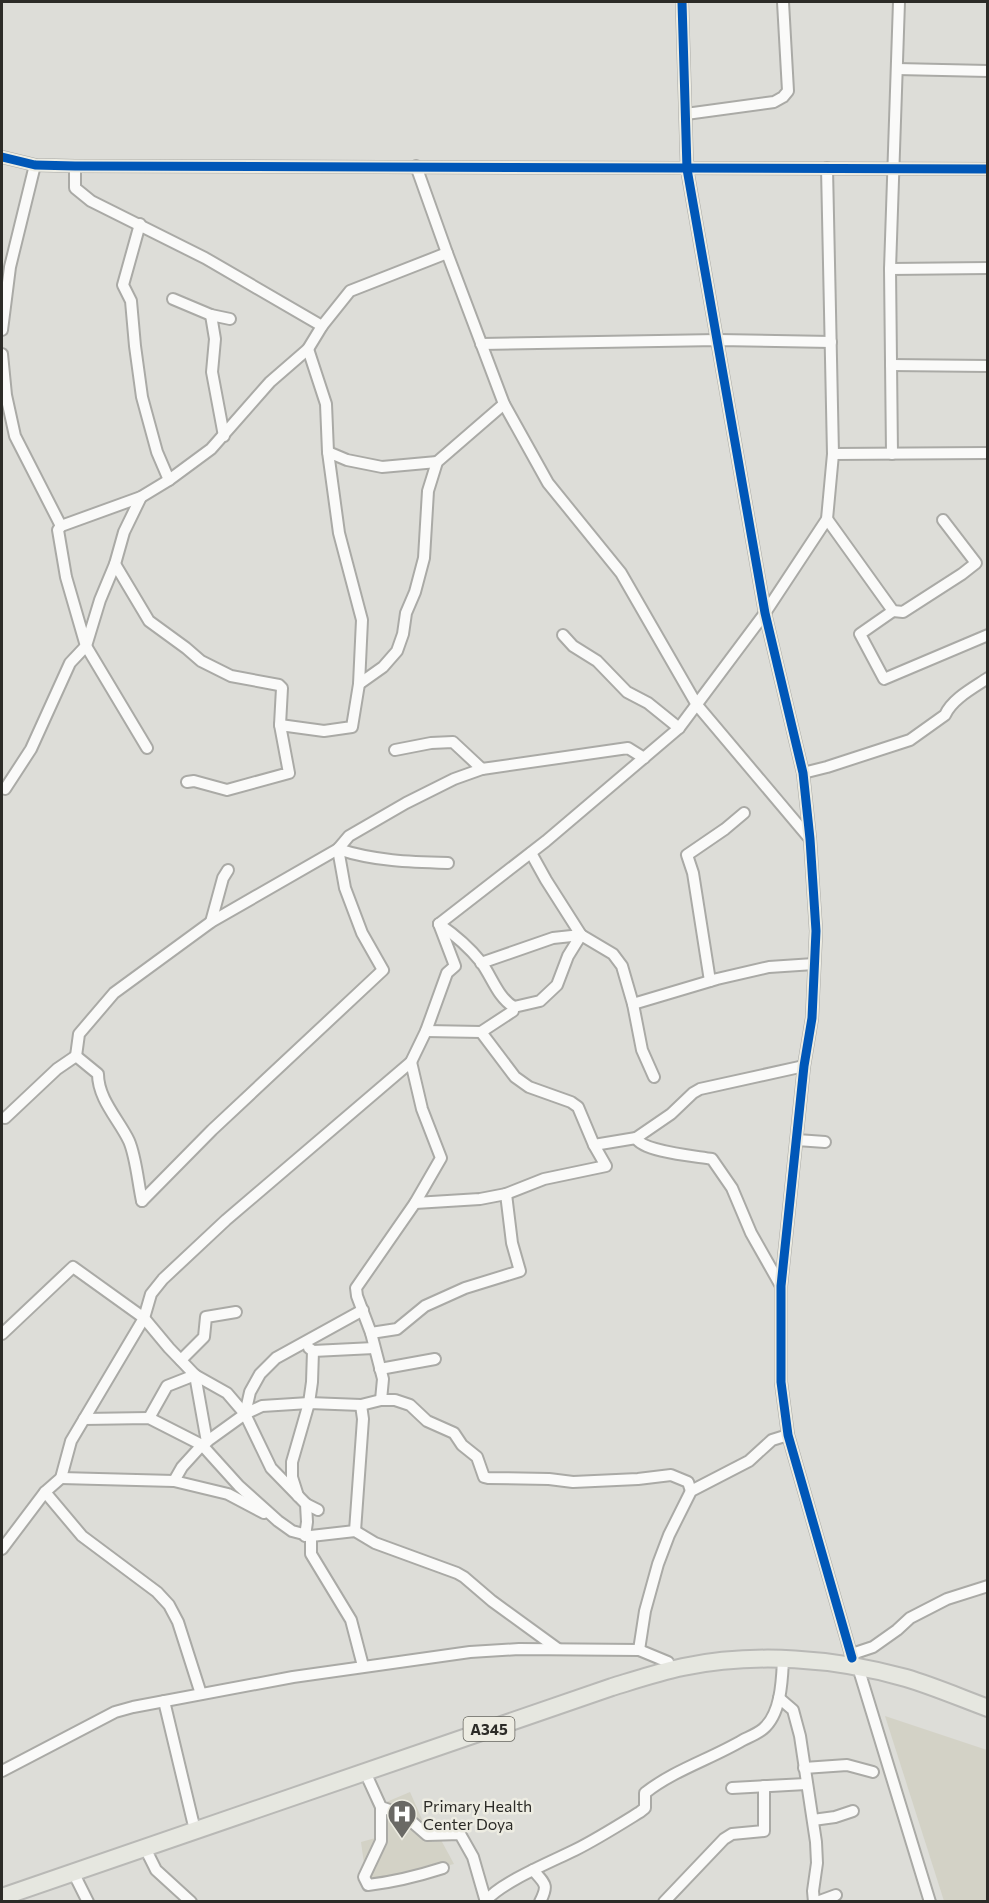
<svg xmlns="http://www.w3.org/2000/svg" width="989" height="1903" font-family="Commissioner,sans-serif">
  <rect width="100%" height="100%" fill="#ddddd8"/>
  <g fill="#d3d2c6">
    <polygon points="885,1716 987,1750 987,1901 944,1901"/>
    <polygon points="410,1792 432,1842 441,1840 454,1864 367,1885 361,1842 379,1837 377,1806"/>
  </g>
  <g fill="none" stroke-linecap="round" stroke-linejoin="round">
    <g stroke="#aaaaa6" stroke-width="14">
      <g id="minor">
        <polyline points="682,2 687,169 765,613 803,773 810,839 816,931 812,1018 804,1066 781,1286 781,1382 788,1435 852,1658"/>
        <polyline points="897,69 988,71"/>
        <polyline points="686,114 774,102 783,97 788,91 783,2"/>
        <polyline points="2,157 35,165 75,166 988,169"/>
        <polyline points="75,166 75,188 91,201 205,258 322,326"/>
        <polyline points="416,166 447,253 504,404 548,483 621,573 697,705 810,839"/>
        <polyline points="140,224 123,285 131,301 135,346 142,397 157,452 169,480"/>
        <polyline points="890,269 988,268"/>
        <polyline points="173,299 211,315 230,319"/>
        <polyline points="211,315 215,339 212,372 224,436"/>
        <polyline points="2,330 10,267 35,165"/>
        <polyline points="481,344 718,340 831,342"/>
        <polyline points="2,354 6,395 15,436 61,526 58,530 66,577 86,646 147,748"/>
        <polyline points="891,365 988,366"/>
        <polyline points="328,452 347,460 382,467 437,462"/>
        <polyline points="833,454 988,453"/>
        <polyline points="892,454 890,269 899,2"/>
        <polyline points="827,519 893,611 903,612 962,574 976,563 943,520"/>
        <polyline points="61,526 141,497 169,480 211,449 270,382 308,349 322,326 350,291 447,253"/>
        <polyline points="115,564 149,621 186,648 201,661 231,676 279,685 282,688 280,725 289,773 227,790 194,781 187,782"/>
        <polyline points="893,611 860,634 884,679 988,635"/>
        <polyline points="563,635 573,646 597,661 627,692 648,703 679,728"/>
        <polyline points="359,684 383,667 397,651 403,634 406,613 415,592 424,558 428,491 437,462 504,404"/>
        <polyline points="280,725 324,731 352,727 359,684 362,620 339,533 328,452 326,404 308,349"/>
        <polyline points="395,750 431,743 453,742 482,769"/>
        <path d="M803,773L827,767L910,740L945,715C952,699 973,688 988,678"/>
        <polyline points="5,789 31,749 70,663 86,646 100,600 115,564 124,532 141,497"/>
        <path d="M338,849C374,861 410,862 448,863"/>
        <polyline points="531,853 546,880 581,935 613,954 622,966 633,1004 642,1050 654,1077"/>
        <polyline points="211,922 223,878 228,870"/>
        <polyline points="439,924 546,841 679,728 765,613 827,519 833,454 827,168"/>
        <path d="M439,924C455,935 469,947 481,962C492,977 498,998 514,1007"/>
        <polyline points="481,963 553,938 581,935"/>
        <polyline points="710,981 693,873 687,855 725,829 744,813"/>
        <polyline points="633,1004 717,979 769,967 814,964"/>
        <polyline points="426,1031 481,1032 513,1011 514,1007 540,1001 557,985 568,956 581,935"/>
        <polyline points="76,1056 79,1034 114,993 211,922 338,849 349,836 406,803 454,779 482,769 628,748 644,758"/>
        <path d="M5,1118L57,1069L76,1056L98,1074C98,1099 119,1120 129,1141C136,1157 138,1183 142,1201"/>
        <path d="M636,1138C643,1152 695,1156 712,1159L732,1188L751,1233L781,1286"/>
        <polyline points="797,1140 825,1142"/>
        <polyline points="594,1145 636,1138 671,1114 693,1093 700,1089 804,1066"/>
        <polyline points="142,1201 212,1130 383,970 362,933 345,888 338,849"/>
        <polyline points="415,1203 480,1199 506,1194 544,1179 606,1166 594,1145 578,1107 571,1102 529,1087 515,1077 481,1032"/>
        <polyline points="371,1333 397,1329 425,1306 465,1288 520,1271 512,1243 506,1194"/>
        <polyline points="2,1334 73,1267 144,1318 169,1348 195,1375 227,1393 245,1414 271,1468 306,1504 307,1522 305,1536"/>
        <polyline points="309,1348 313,1351 374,1348"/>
        <polyline points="181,1360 204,1337 206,1317 236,1312"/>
        <polyline points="380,1369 435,1359"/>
        <polyline points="195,1375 207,1442"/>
        <polyline points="381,1400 383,1379 371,1333 357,1296 356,1288 415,1203 441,1158 422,1109 411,1062"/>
        <polyline points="245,1414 250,1392 260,1374 276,1358 363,1310"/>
        <polyline points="149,1418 167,1386 195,1375"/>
        <polyline points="84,1419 149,1418 202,1445 239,1486 278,1521 292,1531 311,1536 355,1531 375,1543 457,1573 464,1577 492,1601 558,1649"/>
        <polyline points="61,1478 174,1481 228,1494 264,1513"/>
        <polyline points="174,1481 182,1467 202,1445 245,1414 262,1406 309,1403 361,1405 381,1400 395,1400 410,1405 427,1421 454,1433 462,1445 477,1457 484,1477 488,1478 549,1479 573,1482 638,1479 671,1475 688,1482 691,1491"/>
        <polyline points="45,1492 82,1536 157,1592 169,1605 178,1622 201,1694"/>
        <polyline points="298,1496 292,1477 292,1462 309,1403 312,1382 313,1351"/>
        <polyline points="306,1504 318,1510"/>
        <polyline points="355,1531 363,1419 361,1405"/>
        <polyline points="311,1536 311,1554 351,1620 363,1666"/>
        <polyline points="2,1549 45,1492 61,1478 71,1441 144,1318 151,1294 163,1279 226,1220 411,1062 426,1031 447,973 455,966 439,924"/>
        <polyline points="639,1650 645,1611 658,1564 669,1535 691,1491 749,1461 772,1440 788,1435"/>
        <polyline points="852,1654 873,1647 897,1630 910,1618 947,1599 988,1586"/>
        <polyline points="858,1667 930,1902"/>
        <polyline points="779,1698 793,1710 800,1736 816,1842 817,1863 813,1891 814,1902"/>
        <polyline points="164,1701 193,1822"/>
        <polyline points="804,1768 847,1765 873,1772"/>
        <polyline points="2,1771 115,1712 133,1707 293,1677 470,1652 519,1649 639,1650 668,1662"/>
        <polyline points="365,1772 381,1807 404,1815 427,1835 460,1834 473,1857 486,1902"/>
        <polyline points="732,1788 806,1784"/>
        <path d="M381,1807V1841L364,1877L368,1885C394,1882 418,1876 443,1868"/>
        <polyline points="813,1820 835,1817 853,1811"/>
        <polyline points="145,1848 156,1870 191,1902"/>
        <path d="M533,1870C545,1884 549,1884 540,1902"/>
        <polyline points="73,1872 88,1902"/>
        <path d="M485,1902C499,1883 553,1861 575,1850C597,1839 619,1825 640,1812L645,1808V1793C674,1770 711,1759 743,1740C749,1737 757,1734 763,1729C781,1714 782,1681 783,1660"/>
        <polyline points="664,1902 724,1839 732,1834 764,1831 764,1786"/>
        <polyline points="817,1902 836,1895"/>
      </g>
    </g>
    <g stroke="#b9b9b6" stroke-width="20">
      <path id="trunk" d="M2,1897L612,1687C635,1680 659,1672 683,1667C755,1652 835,1658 906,1678C933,1686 961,1698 988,1708"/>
    </g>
    <use href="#minor" stroke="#fafaf9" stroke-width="10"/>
    <use href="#trunk" stroke="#e6e7e0" stroke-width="16"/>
    <g stroke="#edece2" stroke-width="13">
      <g id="cycleway">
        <polyline points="682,2 687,169 765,613 803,773 810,839 816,931 812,1018 804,1066 781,1286 781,1382 788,1435 852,1658"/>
        <polyline points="2,157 35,165 75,166 988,169"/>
      </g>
    </g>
    <use href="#cycleway" stroke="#0057b8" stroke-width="9"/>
  </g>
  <defs>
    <g id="hospital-pin" transform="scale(1.5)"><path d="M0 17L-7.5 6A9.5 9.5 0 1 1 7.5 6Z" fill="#6a6965" stroke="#edece2"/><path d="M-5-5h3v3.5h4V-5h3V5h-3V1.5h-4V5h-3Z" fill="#fff"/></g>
  </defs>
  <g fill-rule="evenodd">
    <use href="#hospital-pin" x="402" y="1814"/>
  </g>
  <g text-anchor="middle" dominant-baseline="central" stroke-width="5" stroke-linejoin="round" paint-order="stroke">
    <rect fill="#edece2" stroke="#66655f" stroke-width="1.5" x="463.5" y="1717" width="51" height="24" rx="4.5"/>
    <g font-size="15" font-weight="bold" fill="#2c2b27">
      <text x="489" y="1729">A345</text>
    </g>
    <g font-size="16" fill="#2c2b27" stroke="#edece2" text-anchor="start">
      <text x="423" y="1805">Primary Health<tspan x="423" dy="18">Center Doya</tspan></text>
    </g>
  </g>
  <rect width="989" height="1903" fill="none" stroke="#2c2b27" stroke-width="6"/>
</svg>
